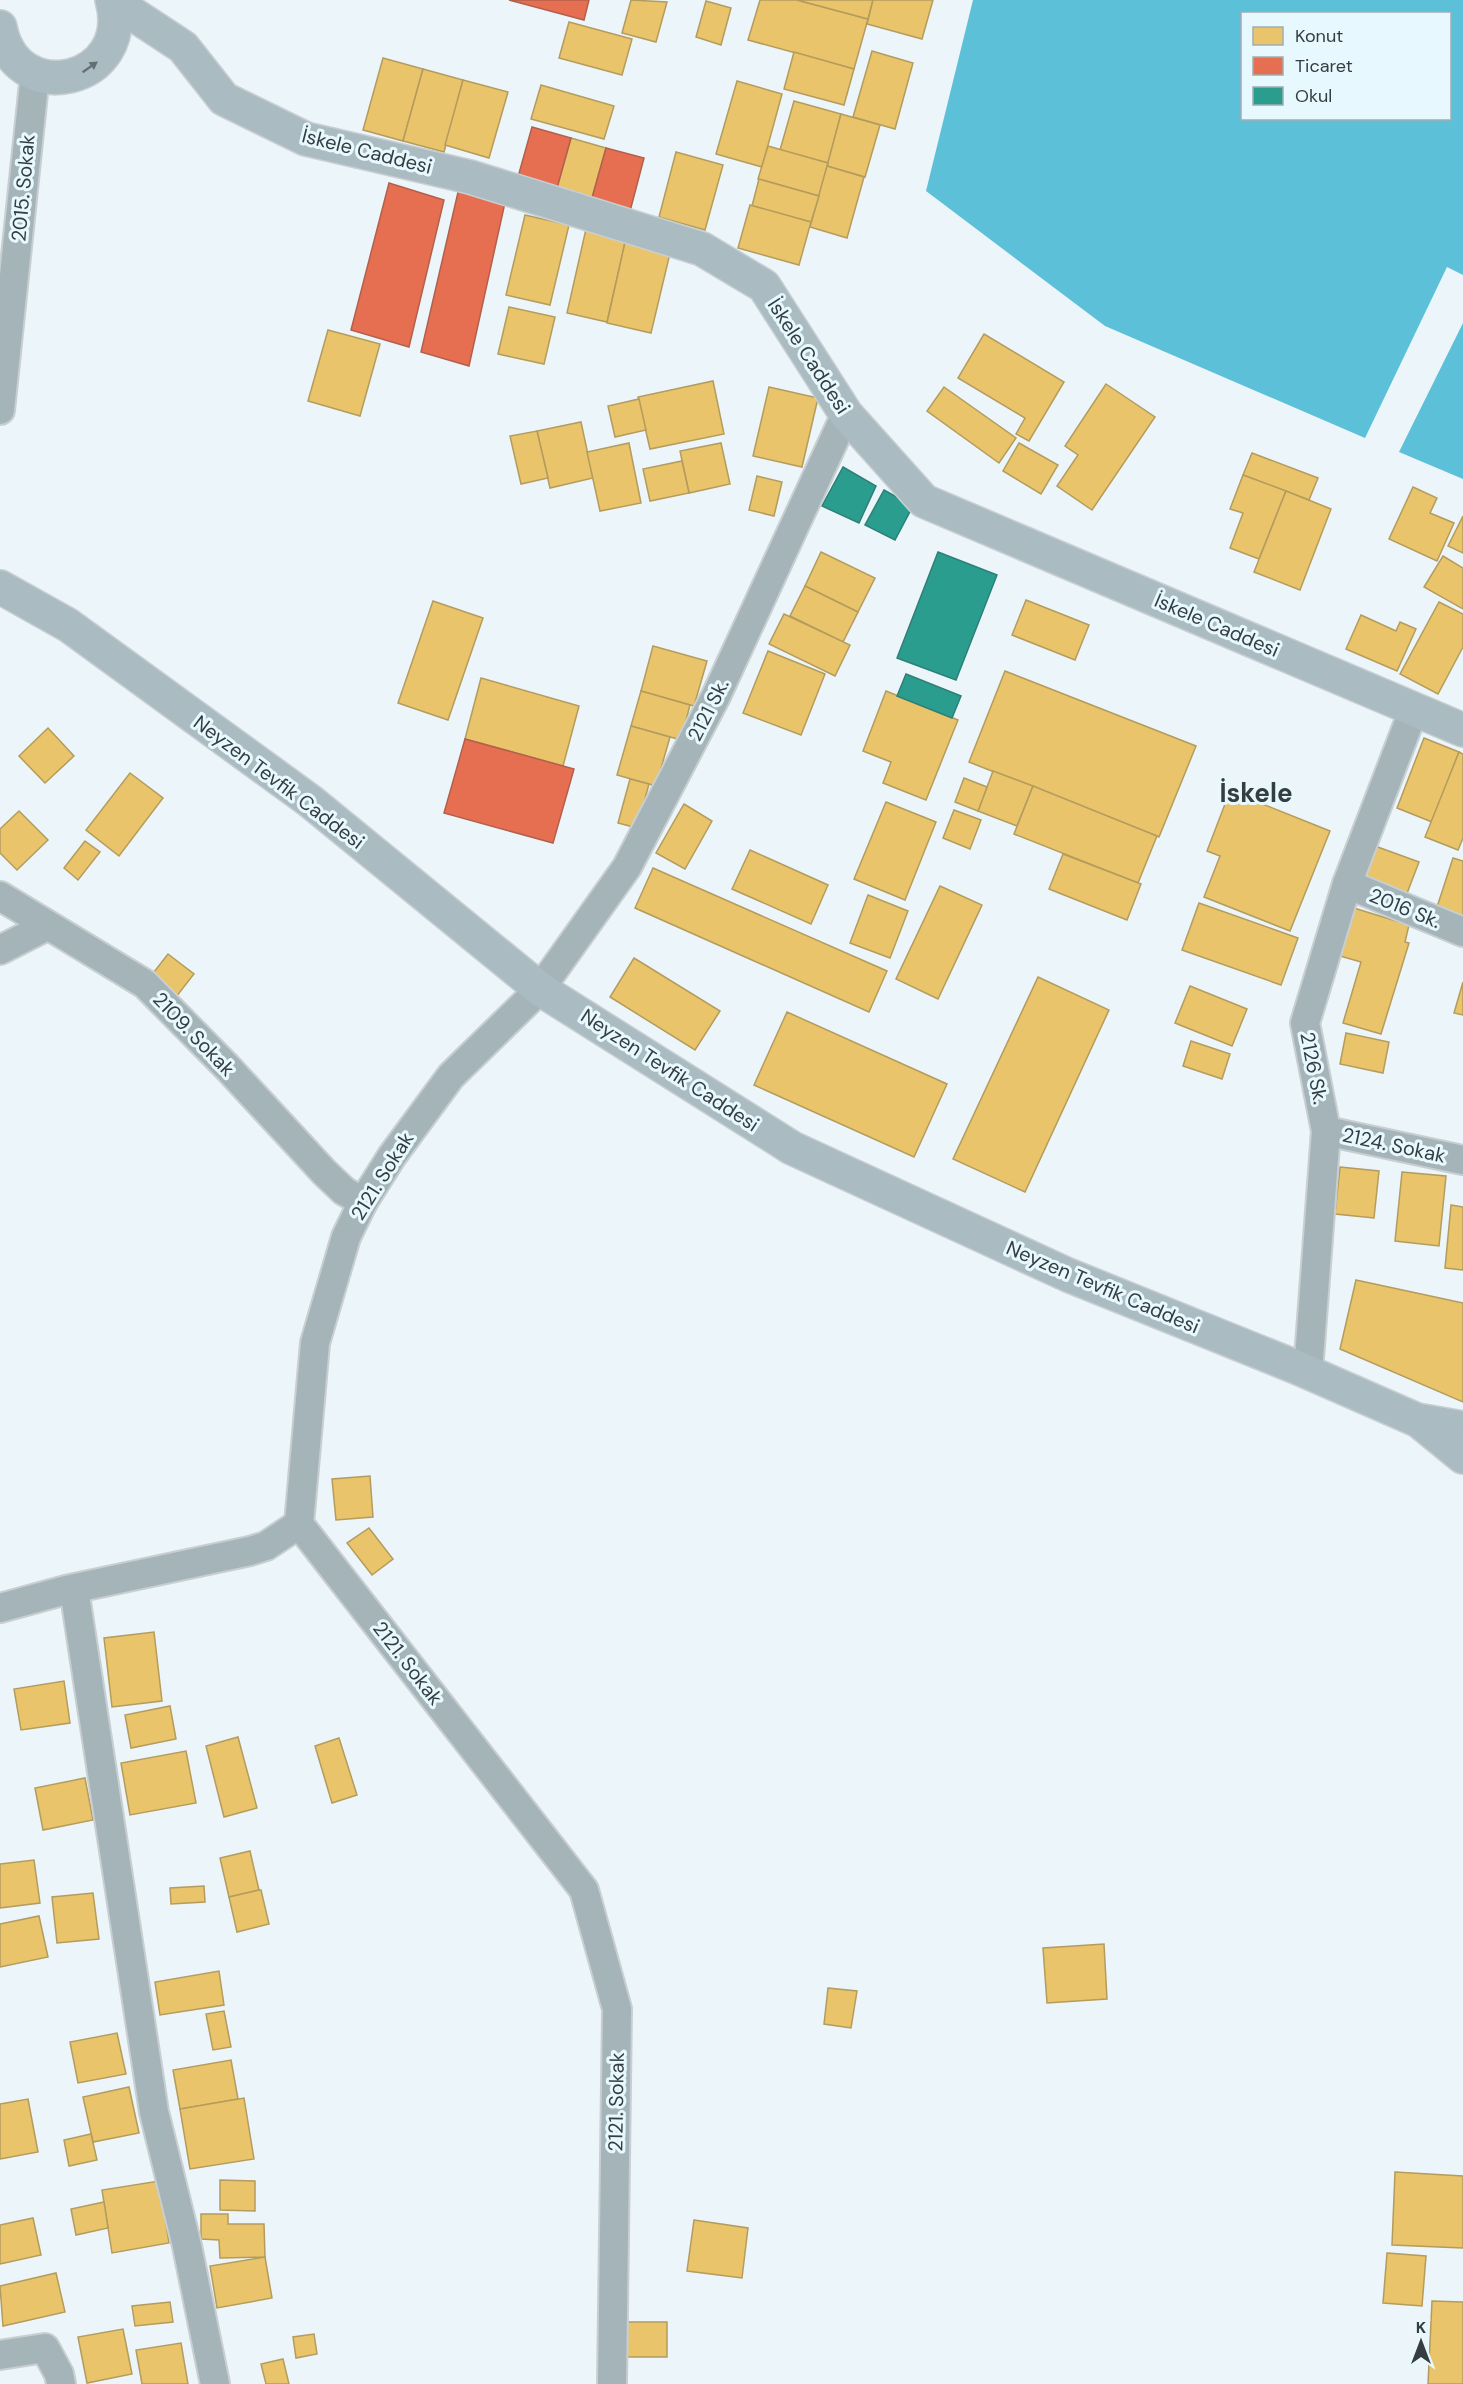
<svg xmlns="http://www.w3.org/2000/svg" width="1463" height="2384" font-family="'DM Sans',sans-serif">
  <rect width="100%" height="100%" fill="#ecf5f9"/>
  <g fill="#5cc0d8" fill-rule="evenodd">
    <path d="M973,0H1463V275L1447,267L1365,438L1105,326L926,191ZM1242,14H1450V118H1242Z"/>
    <polygon points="1463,323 1463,479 1399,452"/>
  </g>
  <g fill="#e9c46a" stroke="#b39c5d" stroke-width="1.5">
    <polygon points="631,0 667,2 656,42 622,33"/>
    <polygon points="760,0 797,0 868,19 854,69 748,40"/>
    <polygon points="797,0 873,0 868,19"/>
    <polygon points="873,0 933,0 922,39 867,24"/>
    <polygon points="706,1 731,8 721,45 696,37"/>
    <polygon points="569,22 632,39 622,75 559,58"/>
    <polygon points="872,51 913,63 895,129 853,117"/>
    <polygon points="794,52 854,69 844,105 784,89"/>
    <polygon points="383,58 423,69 403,141 363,130"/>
    <polygon points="423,69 463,80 444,152 403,141"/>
    <polygon points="463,80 508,92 489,158 445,145"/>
    <polygon points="737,81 782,94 762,167 716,154"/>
    <polygon points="541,85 614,106 604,139 531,119"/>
    <polygon points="794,101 841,114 828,163 780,150"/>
    <polygon points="841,114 880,125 865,177 827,166"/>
    <polygon points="571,138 606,148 590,205 555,195"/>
    <polygon points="768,146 828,163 819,196 758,179"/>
    <polygon points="676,152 723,165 705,230 659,217"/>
    <polygon points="827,166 864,177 847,238 810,227"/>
    <polygon points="759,179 819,196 811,222 752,206"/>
    <polygon points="750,205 811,222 799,265 738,248"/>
    <polygon points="525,215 569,225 550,305 506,295"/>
    <polygon points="586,229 626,238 607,322 567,313"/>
    <polygon points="626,238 671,249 651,333 607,323"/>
    <polygon points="509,307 555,317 544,364 498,354"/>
    <polygon points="328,330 380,344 360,416 308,401"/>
    <polygon points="984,334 1064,382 1029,441 1016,434 1025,418 958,378"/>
    <polygon points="713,381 724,434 650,449 638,397"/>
    <polygon points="1106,384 1155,417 1092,510 1057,486 1078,455 1065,446"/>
    <polygon points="769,387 818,398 802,467 753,456"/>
    <polygon points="944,387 1016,438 999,463 927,411"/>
    <polygon points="639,399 646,430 615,437 608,406"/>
    <polygon points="581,422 593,478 550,488 537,431"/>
    <polygon points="537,431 548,478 521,484 510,436"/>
    <polygon points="629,443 641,503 600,511 587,452"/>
    <polygon points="721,443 730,484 689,493 680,451"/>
    <polygon points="1019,443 1058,465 1041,494 1003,471"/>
    <polygon points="1252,453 1318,478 1309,500 1243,475"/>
    <polygon points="682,461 689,493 650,501 643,469"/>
    <polygon points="1243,475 1286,491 1259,559 1230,548 1243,513 1230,509"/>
    <polygon points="757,476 782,482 774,516 749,510"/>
    <polygon points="1413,487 1437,498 1430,513 1454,523 1437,561 1389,539"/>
    <polygon points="1286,491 1331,509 1300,590 1254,572"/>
    <polygon points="1463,516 1463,553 1448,546"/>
    <polygon points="821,552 875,578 858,612 805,586"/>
    <polygon points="1443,556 1463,568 1463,609 1424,587"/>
    <polygon points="805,586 858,612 843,642 790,616"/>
    <polygon points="1026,600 1089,625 1075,660 1012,635"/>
    <polygon points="433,601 483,618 448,720 398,703"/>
    <polygon points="1439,602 1463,614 1463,647 1438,694 1400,674"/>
    <polygon points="784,614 850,645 835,676 769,644"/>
    <polygon points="1361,615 1396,631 1400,622 1416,629 1397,671 1346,649"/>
    <polygon points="653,646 707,661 694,706 641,691"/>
    <polygon points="768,651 825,674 801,735 743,713"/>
    <polygon points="1005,671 1196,746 1159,837 969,762"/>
    <polygon points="481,678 579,706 563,766 465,739"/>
    <polygon points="641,691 690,705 681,740 631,726"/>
    <polygon points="886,691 958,720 926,800 883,783 891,762 863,751"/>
    <polygon points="631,726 670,737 656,786 617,775"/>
    <polygon points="48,728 74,756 45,783 19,756"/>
    <polygon points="1424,738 1459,752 1432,822 1397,808"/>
    <polygon points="1459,752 1463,754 1463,838 1458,850 1425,837"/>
    <polygon points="993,771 1033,786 1017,826 978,811"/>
    <polygon points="130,773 163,798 119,856 86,830"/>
    <polygon points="964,778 987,787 978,811 955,802"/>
    <polygon points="630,779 649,784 637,828 618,823"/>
    <polygon points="1033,786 1157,836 1138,883 1014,834"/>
    <polygon points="1230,791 1330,831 1290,931 1204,897 1220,856 1207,851"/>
    <polygon points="886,802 936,822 905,900 854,879"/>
    <polygon points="684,804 712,821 685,869 656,853"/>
    <polygon points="954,810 981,820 970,849 943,838"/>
    <polygon points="19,811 48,840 17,870 0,853 0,829"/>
    <polygon points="85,841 100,852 78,880 64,868"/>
    <polygon points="1375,846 1419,862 1406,896 1362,879"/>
    <polygon points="750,850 828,885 811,924 732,889"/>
    <polygon points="1063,854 1141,884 1127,920 1049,889"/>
    <polygon points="1453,858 1463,861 1463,916 1437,907"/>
    <polygon points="653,868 887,971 869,1012 635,908"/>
    <polygon points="940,886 982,905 938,999 896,979"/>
    <polygon points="868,895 908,911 890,958 850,943"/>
    <polygon points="1199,903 1298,938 1281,985 1182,950"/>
    <polygon points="1354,908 1409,925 1405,942 1409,943 1381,1034 1343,1023 1361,962 1340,956"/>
    <polygon points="168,954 194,974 176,997 150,977"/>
    <polygon points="634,958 720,1011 695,1050 610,997"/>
    <polygon points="1038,977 1109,1010 1025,1192 953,1159"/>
    <polygon points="1463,982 1463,1015 1454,1013"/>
    <polygon points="1190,986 1247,1009 1232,1046 1175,1023"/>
    <polygon points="787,1012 947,1084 914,1157 754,1085"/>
    <polygon points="1346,1033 1389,1042 1383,1073 1340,1064"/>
    <polygon points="1191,1041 1230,1054 1222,1079 1183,1066"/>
    <polygon points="1340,1167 1379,1171 1374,1218 1335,1214"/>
    <polygon points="1402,1172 1446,1176 1439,1246 1395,1241"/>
    <polygon points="1451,1205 1463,1207 1463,1270 1445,1268"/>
    <polygon points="1356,1280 1463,1303 1463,1402 1340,1349"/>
    <polygon points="370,1476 373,1517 336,1520 332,1479"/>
    <polygon points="369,1528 393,1559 372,1575 347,1543"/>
    <polygon points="154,1632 162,1701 112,1707 104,1638"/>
    <polygon points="64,1681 70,1723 21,1730 14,1689"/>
    <polygon points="170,1706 176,1739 131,1748 125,1715"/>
    <polygon points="238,1737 257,1808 224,1817 206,1746"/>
    <polygon points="339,1738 357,1795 332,1803 315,1746"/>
    <polygon points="186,1751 196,1803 130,1815 121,1763"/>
    <polygon points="85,1778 93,1820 43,1830 35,1788"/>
    <polygon points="250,1851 259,1890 229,1897 220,1858"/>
    <polygon points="34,1860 40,1903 0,1908 0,1864"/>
    <polygon points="204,1886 205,1902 171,1904 170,1888"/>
    <polygon points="259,1890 261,1890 269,1924 237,1932 229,1897"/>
    <polygon points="93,1893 99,1939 57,1943 52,1897"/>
    <polygon points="39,1916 48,1957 0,1967 0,1924"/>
    <polygon points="1104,1944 1107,1999 1047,2003 1043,1948"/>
    <polygon points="219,1971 224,2005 160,2015 155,1982"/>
    <polygon points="828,1988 857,1991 851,2028 824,2024"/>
    <polygon points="224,2011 231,2047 213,2050 206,2014"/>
    <polygon points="117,2033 126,2074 78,2083 70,2042"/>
    <polygon points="231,2060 238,2099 180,2109 173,2070"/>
    <polygon points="129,2087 139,2133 93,2142 83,2097"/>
    <polygon points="244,2098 254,2159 190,2169 180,2109"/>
    <polygon points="28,2099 38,2152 0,2159 0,2104"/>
    <polygon points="91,2134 97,2160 69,2166 64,2140"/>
    <polygon points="1395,2172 1463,2176 1463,2248 1392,2245"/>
    <polygon points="220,2180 255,2181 255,2211 220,2210"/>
    <polygon points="159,2181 169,2243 112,2253 102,2190"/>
    <polygon points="104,2202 108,2228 76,2235 71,2209"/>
    <polygon points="201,2214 228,2214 228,2224 264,2224 265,2257 220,2258 219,2240 201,2239"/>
    <polygon points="33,2218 41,2255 0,2264 0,2225"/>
    <polygon points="694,2220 748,2228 742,2278 687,2271"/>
    <polygon points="1387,2253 1426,2256 1422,2306 1383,2303"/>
    <polygon points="265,2257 272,2298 217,2308 210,2266"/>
    <polygon points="56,2273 65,2312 3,2326 0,2286"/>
    <polygon points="1432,2301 1463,2302 1463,2384 1428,2384"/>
    <polygon points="170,2302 173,2322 135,2326 132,2306"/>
    <rect x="627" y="2322" width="40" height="35"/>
    <polygon points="123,2329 132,2374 87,2383 78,2337"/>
    <polygon points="314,2334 317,2354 296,2358 293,2337"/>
    <polygon points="181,2343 188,2384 142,2384 136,2350"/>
    <polygon points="283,2359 289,2384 266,2384 261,2364"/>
  </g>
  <g fill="#e76f51" stroke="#b2604c" stroke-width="1.5">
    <polygon points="509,0 589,0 584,20"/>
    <polygon points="532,127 571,138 555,195 516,184"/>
    <polygon points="606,148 644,158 629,215 590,205"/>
    <polygon points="389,183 444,200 409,347 351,330"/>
    <polygon points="459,188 506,198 469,366 421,352"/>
    <polygon points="465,739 574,769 553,843 444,813"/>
  </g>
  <g fill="#2a9d8f" stroke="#2d8077" stroke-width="1.5">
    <polygon points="843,467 876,486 859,523 822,506"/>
    <polygon points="884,490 913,506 895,540 865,525"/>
    <polygon points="938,552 997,575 956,680 897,658"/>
    <polygon points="906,674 961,696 952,718 897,696"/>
  </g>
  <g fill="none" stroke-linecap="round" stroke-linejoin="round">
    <g stroke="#c8cfd3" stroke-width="32">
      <g id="street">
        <polyline points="0,410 35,74"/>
        <polyline points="1347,884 1463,932"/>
        <polyline points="0,896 145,984 228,1068 324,1172 344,1191 363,1202"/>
        <polyline points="0,950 47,926"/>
        <polyline points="1326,1131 1463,1160"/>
        <polyline points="1308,1372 1326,1131 1305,1023 1347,884 1414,709"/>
        <polyline points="74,1589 154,2112 187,2246 215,2384"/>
        <polyline points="0,1608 66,1590 250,1551 266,1546 299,1524"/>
        <polyline points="0,2355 45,2348 59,2374 61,2384"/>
        <polyline points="612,2384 617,2009 584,1890 299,1524 315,1343 346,1237 363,1202 392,1156 451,1076 540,989 627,867 716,696 846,414"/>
      </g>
    </g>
    <g stroke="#c8cfd3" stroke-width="36">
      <g id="secondary">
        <polyline points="113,1 183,47 224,99 306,139 470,177 702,249 764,286 846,414 924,501 1463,730"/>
        <path d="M0,27C16,111 135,82 112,0"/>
        <polyline points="0,587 68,625 310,801 540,989 792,1148 1068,1275 1296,1367 1417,1420 1463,1428"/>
        <polyline points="1419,1421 1463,1457"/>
      </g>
    </g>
    <use href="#street" stroke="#a5b4b8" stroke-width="28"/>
    <use href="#secondary" stroke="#abbbc2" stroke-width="33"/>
  </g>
  <defs><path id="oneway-solid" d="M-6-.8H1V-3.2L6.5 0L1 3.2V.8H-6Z" transform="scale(1.5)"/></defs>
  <use fill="#646f74" href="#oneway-solid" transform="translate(90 67) rotate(-35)"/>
  <g text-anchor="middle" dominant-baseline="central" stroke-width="6" stroke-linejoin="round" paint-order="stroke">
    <g font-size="20" fill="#353d40" stroke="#e7f8fe">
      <text transform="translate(367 151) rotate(14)">İskele Caddesi</text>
      <text transform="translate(23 188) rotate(-85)">2015. Sokak</text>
      <text transform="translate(809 356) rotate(57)">İskele Caddesi</text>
      <text transform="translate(1217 625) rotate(23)">İskele Caddesi</text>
      <text transform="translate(708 710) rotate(-63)">2121 Sk.</text>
      <text transform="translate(279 782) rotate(37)">Neyzen Tevfik Caddesi</text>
      <text transform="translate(1405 908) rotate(22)">2016 Sk.</text>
      <text transform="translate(194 1034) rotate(46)">2109. Sokak</text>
      <text transform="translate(1314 1068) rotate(79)">2126 Sk.</text>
      <text transform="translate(670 1070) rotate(33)">Neyzen Tevfik Caddesi</text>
      <text transform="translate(1394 1145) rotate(12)">2124. Sokak</text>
      <text transform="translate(382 1176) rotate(-58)">2121. Sokak</text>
      <text transform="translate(1103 1287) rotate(23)">Neyzen Tevfik Caddesi</text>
      <text transform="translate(408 1663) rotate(52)">2121. Sokak</text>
      <text transform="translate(616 2102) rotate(-89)">2121. Sokak</text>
    </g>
    <g font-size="26" font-weight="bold" fill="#353d40" stroke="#e7f8fe">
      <text x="1256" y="793">İskele</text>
    </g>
  </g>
  <rect x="1241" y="12" width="210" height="108" fill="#e7f8fe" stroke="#a0adb2" stroke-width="1.5"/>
  <rect x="1253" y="27" width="30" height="18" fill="#e9c46a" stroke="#a0adb2" stroke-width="1.5"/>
  <text x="1295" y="42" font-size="18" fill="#353d40">Konut</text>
  <rect x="1253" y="57" width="30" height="18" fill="#e76f51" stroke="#a0adb2" stroke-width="1.5"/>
  <text x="1295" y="72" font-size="18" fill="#353d40">Ticaret</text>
  <rect x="1253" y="87" width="30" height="18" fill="#2a9d8f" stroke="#a0adb2" stroke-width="1.5"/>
  <text x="1295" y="102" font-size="18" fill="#353d40">Okul</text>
  <g transform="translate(1421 2342)" stroke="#e7f8fe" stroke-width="4.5" paint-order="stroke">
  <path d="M0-4.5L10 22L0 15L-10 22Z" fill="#353d40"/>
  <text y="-9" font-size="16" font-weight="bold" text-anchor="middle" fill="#353d40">K</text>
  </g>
</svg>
